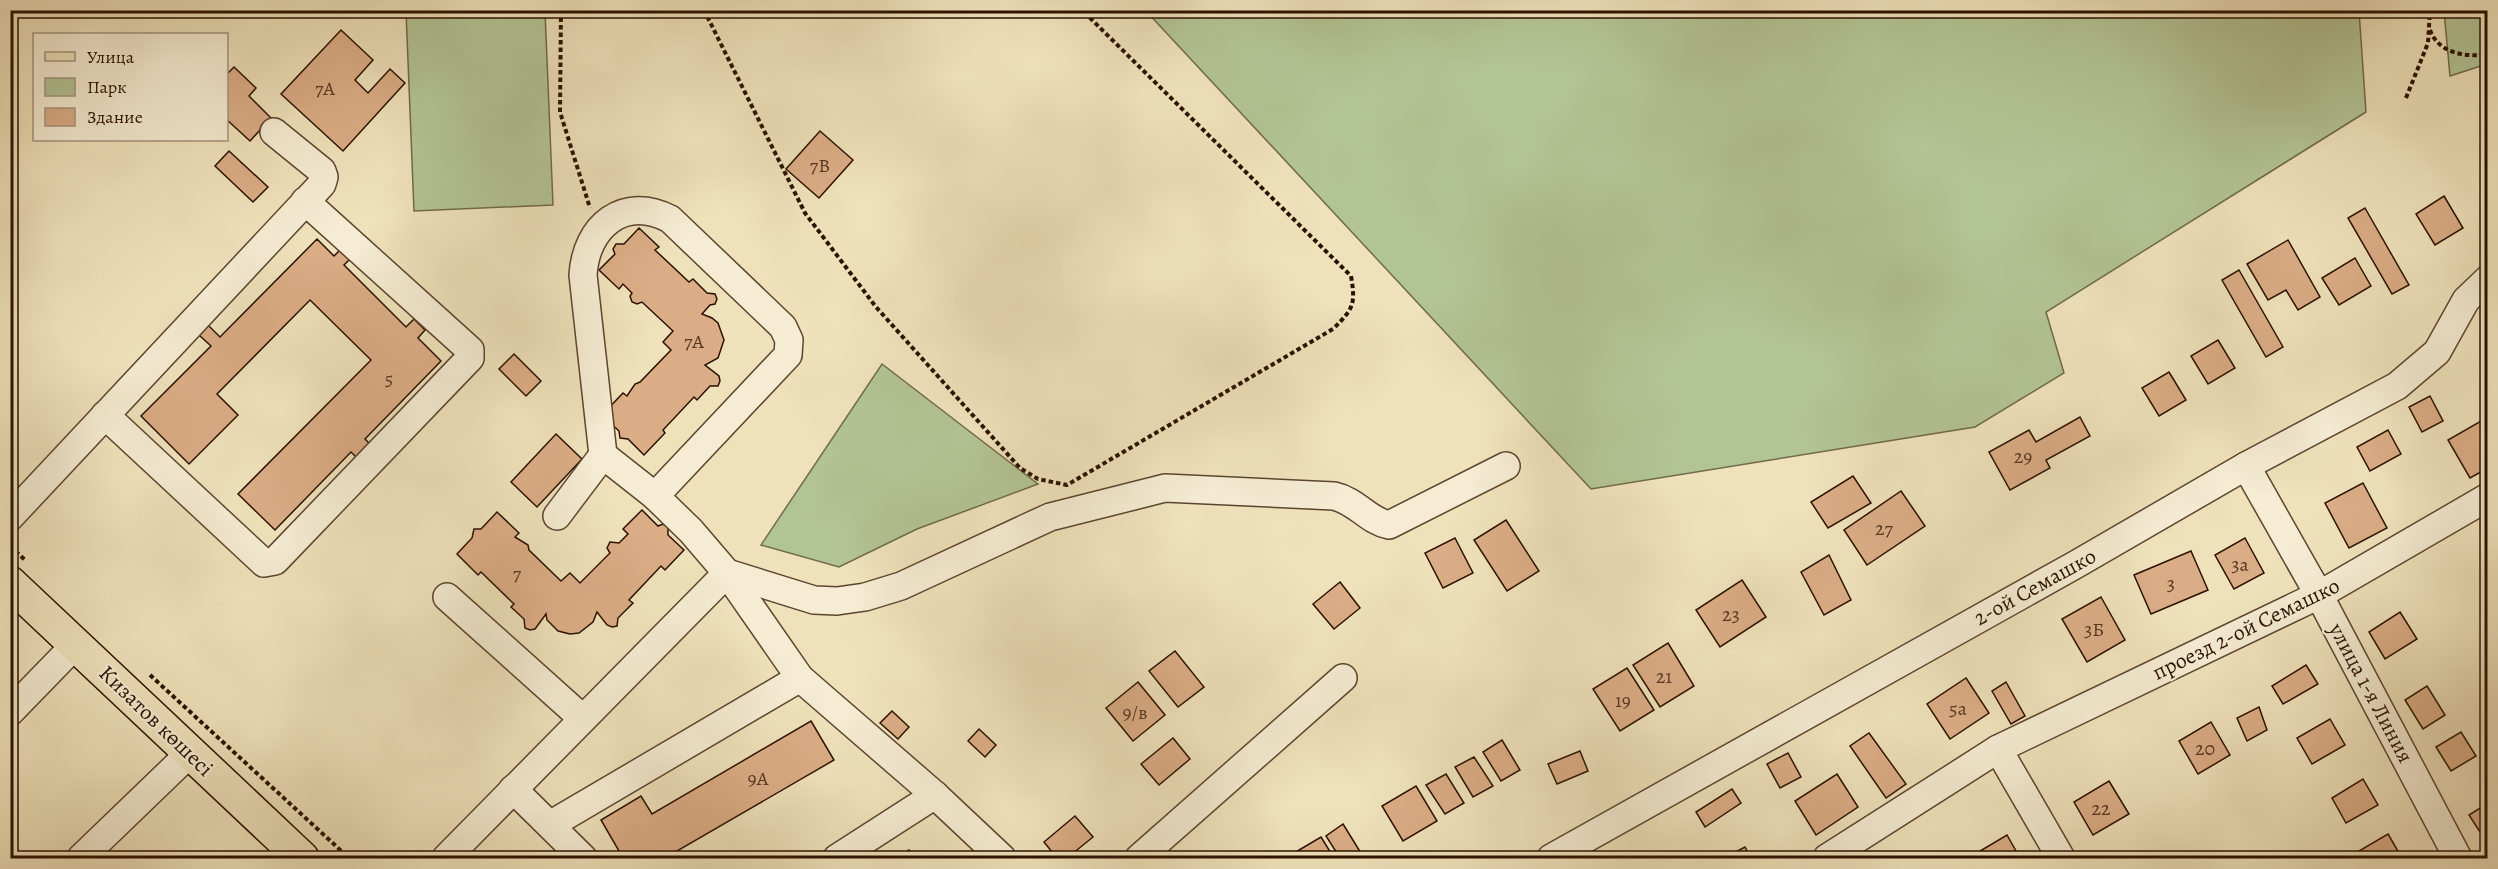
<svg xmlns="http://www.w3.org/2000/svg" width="2498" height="869" font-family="Alegreya,serif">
  <rect width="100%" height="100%" fill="#efe2bb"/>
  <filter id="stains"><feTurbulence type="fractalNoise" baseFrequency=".00333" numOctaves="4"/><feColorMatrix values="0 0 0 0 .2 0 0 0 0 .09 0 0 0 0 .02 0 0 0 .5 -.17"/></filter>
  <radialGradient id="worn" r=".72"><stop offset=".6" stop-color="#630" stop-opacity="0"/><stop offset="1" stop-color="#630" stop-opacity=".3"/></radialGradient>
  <g fill="#b3c494" stroke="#6f6a4a" stroke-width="1.5">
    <polygon points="406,11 545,11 553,205 414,211"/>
    <polygon points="1146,11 2359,11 2366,112 2046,312 2064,373 1975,427 1591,489"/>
    <polygon points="2444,11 2487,11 2487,64 2450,76"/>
    <polygon points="882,364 1038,484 917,529 839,567 761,545"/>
  </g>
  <g fill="#dbad86" stroke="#2b1100" stroke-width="1.5">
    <polygon points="341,30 373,60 355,80 368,93 390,69 405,83 343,151 281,94"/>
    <polygon points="234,67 256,88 249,96 271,118 250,141 226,119 226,75"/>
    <polygon points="820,131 853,160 819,198 786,169"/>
    <polygon points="229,151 268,187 253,202 215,166"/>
    <polygon points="2444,196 2463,228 2435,245 2416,214"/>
    <polygon points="2365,208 2409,285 2392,294 2348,218"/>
    <polygon points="639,228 659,247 655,250 689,282 693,279 707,293 715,294 717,299 715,304 710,305 702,314 712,318 718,323 724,340 718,358 705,365 719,376 720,381 718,386 710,386 697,400 694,397 663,430 665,433 644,455 628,439 620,438 619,431 602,415 623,393 627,396 635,384 640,382 671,350 663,342 673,331 642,302 637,304 632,302 630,296 632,293 623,284 619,289 599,270 615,254 613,249 616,244 624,244"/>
    <polygon points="317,239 334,256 342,248 352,257 344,265 406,327 414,319 425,330 418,338 441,361 365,439 369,443 356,457 351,452 275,530 238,494 371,360 310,300 217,394 238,415 189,464 141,416 211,346 199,335 208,325 220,337"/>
    <polygon points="2288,240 2320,297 2298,310 2286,290 2268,300 2247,264"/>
    <polygon points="2355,258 2371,286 2339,305 2322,278"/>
    <polygon points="2239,270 2283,347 2266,357 2222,280"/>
    <polygon points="2218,340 2235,368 2208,384 2191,356"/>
    <polygon points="514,354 541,381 526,396 499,369"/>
    <polygon points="2169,372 2186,400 2159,416 2142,388"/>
    <polygon points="2430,396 2443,421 2422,432 2409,407"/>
    <polygon points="2080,417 2090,436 2046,460 2050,468 2010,490 1989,452 2029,430 2036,442"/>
    <polygon points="2488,417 2488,468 2470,478 2448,440"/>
    <polygon points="2388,430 2401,454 2370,471 2357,447"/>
    <polygon points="556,434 582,459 537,507 511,482"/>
    <polygon points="1853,476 1871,503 1828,528 1811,502"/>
    <polygon points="2363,483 2387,528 2349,548 2325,503"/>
    <polygon points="1901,491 1925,526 1867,565 1844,530"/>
    <polygon points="642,510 658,526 663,524 668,527 668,535 684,550 665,570 661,566 629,600 633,603 618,618 617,626 612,627 607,625 597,612 593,622 579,633 570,634 558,631 547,620 546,614 535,629 530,630 525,628 524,619 511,607 514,604 481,572 478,575 457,554 472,538 474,529 481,529 497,512 519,533 515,537 528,545 529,550 561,581 570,573 580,583 610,553 607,548 610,542 619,543 628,534 623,529"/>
    <polygon points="1506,520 1539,571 1507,591 1474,540"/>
    <polygon points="1455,538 1473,573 1443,588 1425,553"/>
    <polygon points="2245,538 2264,573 2234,589 2215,555"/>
    <polygon points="2191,551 2208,590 2151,614 2134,575"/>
    <polygon points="1829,555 1851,600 1824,615 1801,572"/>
    <polygon points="2488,564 2488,577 2481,568"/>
    <polygon points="1742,580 1766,617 1720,647 1696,610"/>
    <polygon points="1340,582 1360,608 1334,629 1313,604"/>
    <polygon points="2101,597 2125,640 2087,662 2062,619"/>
    <polygon points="2400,612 2417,639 2385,659 2369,632"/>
    <polygon points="1668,643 1694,686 1660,707 1633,665"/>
    <polygon points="1175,651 1204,687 1178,707 1149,671"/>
    <polygon points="2306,665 2318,684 2283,704 2272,686"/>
    <polygon points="1627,668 1654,710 1620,731 1593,689"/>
    <polygon points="1966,678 1989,713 1950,739 1927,704"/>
    <polygon points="1138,682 1165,715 1133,741 1106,708"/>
    <polygon points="2006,682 2025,716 2011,724 1992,691"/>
    <polygon points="2427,686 2445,715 2423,729 2405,700"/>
    <polygon points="2259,707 2267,730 2247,741 2237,718"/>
    <polygon points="892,711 909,727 898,739 880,723"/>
    <polygon points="2330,719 2345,745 2312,764 2297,738"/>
    <polygon points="811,721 834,760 665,858 623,858 601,820 641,796 652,814"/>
    <polygon points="2211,722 2230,755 2198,774 2179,741"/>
    <polygon points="979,729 996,745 985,757 968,741"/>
    <polygon points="2461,732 2476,756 2451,771 2436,747"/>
    <polygon points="1869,733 1906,784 1886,798 1850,746"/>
    <polygon points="1173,738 1190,759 1159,785 1141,764"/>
    <polygon points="1502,740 1520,770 1501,781 1483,752"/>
    <polygon points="1580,751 1588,771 1557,784 1548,764"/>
    <polygon points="1788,753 1801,777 1780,788 1767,764"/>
    <polygon points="1474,757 1493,786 1473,797 1455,767"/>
    <polygon points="1446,774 1464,803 1445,814 1426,785"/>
    <polygon points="1837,774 1858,807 1816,835 1795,801"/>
    <polygon points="2363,779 2378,805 2346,823 2332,798"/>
    <polygon points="2109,781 2129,814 2093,835 2074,802"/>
    <polygon points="1416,786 1437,821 1403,841 1382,806"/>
    <polygon points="1732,789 1741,803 1705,827 1696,812"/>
    <polygon points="2488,803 2488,828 2480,832 2469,815"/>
    <polygon points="1075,816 1093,837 1067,858 1057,858 1044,842"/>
    <polygon points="1343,824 1364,858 1340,858 1326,836"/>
    <polygon points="2388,834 2402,858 2364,858 2359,851"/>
    <polygon points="2007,835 2020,858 1972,858 1970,857"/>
    <polygon points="1321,837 1334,858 1291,858 1289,856"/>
    <polygon points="1745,847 1751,858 1724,858"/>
    <polygon points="909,850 914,858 895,858"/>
  </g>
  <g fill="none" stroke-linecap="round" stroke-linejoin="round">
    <g stroke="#5c452f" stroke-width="30">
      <g id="minor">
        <polyline points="105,415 264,563 275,561 470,358 470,350 305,201"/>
        <path d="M603,455L583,275C586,226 624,195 670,219L783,327L789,340L788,355L655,496"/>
        <polyline points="2246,466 2319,595 2458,858"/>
        <polyline points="10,517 322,184 324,177 322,171 274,132"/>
        <path d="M727,573L814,600L837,601L865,597L901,586L1050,517L1165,488L1334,496C1357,501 1368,521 1389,525L1506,466"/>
        <polyline points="727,573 800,678 935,795 1002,858"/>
        <polyline points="447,597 582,718"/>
        <polyline points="10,712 76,644"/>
        <polyline points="1998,749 2061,858"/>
        <polyline points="513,789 583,858"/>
        <polyline points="550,825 800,678"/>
        <polyline points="81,858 190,753"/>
        <polyline points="446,858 727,573 691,531 655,496 603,455 557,516"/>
        <polyline points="837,858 935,795"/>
        <polyline points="1139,858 1343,678"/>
        <polyline points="1551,858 2075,565 2246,466 2397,386 2437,352 2466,300 2488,279"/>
        <polyline points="1827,858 1998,749 2319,595 2488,497"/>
      </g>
    </g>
    <g stroke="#2b1100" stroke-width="36">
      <polyline id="major" points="10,583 302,858"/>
    </g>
    <g stroke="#2b1100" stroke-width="4" stroke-dasharray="4.5 3" stroke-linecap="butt">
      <polyline points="561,10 560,112 590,208"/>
      <path d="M704,10L805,213L876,307L1020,468L1038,479L1067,485L1333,329C1353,309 1356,305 1351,276L1082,10"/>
      <path d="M2430,30C2438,53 2466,58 2488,54"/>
      <polyline points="2406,98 2428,43 2430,10"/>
      <polyline points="10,546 25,560"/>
      <polyline points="150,675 349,858"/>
    </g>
    <use href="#minor" stroke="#f5ecd3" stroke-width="27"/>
    <use href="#major" stroke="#efe2bb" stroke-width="33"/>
  </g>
  <g text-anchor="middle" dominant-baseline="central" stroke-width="4.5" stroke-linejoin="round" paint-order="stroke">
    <g font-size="20" fill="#573822">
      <text x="325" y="88">7А</text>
      <text x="820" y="165">7В</text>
      <text x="694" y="341">7А</text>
      <text x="389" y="378">5</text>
      <text x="2023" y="456">29</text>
      <text x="1884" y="528">27</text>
      <text x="2240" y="564">3а</text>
      <text x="517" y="573">7</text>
      <text x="2171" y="583">3</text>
      <text x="1731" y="614">23</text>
      <text x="2094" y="629">3Б</text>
      <text x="1664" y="676">21</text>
      <text x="1623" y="700">19</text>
      <text x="1958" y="708">5а</text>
      <text x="1135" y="712">9/в</text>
      <text x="2205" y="748">20</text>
      <text x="758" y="778">9А</text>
      <text x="2101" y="808">22</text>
    </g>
    <g font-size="22" fill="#2b1100" stroke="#f5ecd3">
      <text transform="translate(2035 587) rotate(-29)">2-ой Семашко</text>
      <text transform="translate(2246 629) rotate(-26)">проезд 2-ой Семашко</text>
      <text transform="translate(2371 693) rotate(62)">улица 1-я Линия</text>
      <text transform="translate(156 721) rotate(44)">Кизатов көшесі</text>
    </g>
  </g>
  <rect width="2498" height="869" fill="none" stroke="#efe2bb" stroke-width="36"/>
  <rect x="12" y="12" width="2474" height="845" fill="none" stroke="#2b1100" stroke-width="3"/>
  <rect x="18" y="18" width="2462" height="833" fill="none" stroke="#2b1100" stroke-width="1.5"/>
  <rect x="33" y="33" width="195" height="108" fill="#f5ecd3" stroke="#a4947f" stroke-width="1.5"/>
  <rect x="45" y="52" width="30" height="9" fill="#efe2bb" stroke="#a4947f" stroke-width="1.5"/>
  <text x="87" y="63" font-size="18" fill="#2b1100">Улица</text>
  <rect x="45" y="78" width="30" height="18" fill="#b3c494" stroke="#a4947f" stroke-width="1.5"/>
  <text x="87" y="93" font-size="18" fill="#2b1100">Парк</text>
  <rect x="45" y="108" width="30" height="18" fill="#dbad86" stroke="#a4947f" stroke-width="1.5"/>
  <text x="87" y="123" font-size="18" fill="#2b1100">Здание</text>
  <rect width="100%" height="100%" filter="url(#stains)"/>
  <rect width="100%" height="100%" fill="url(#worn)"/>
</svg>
